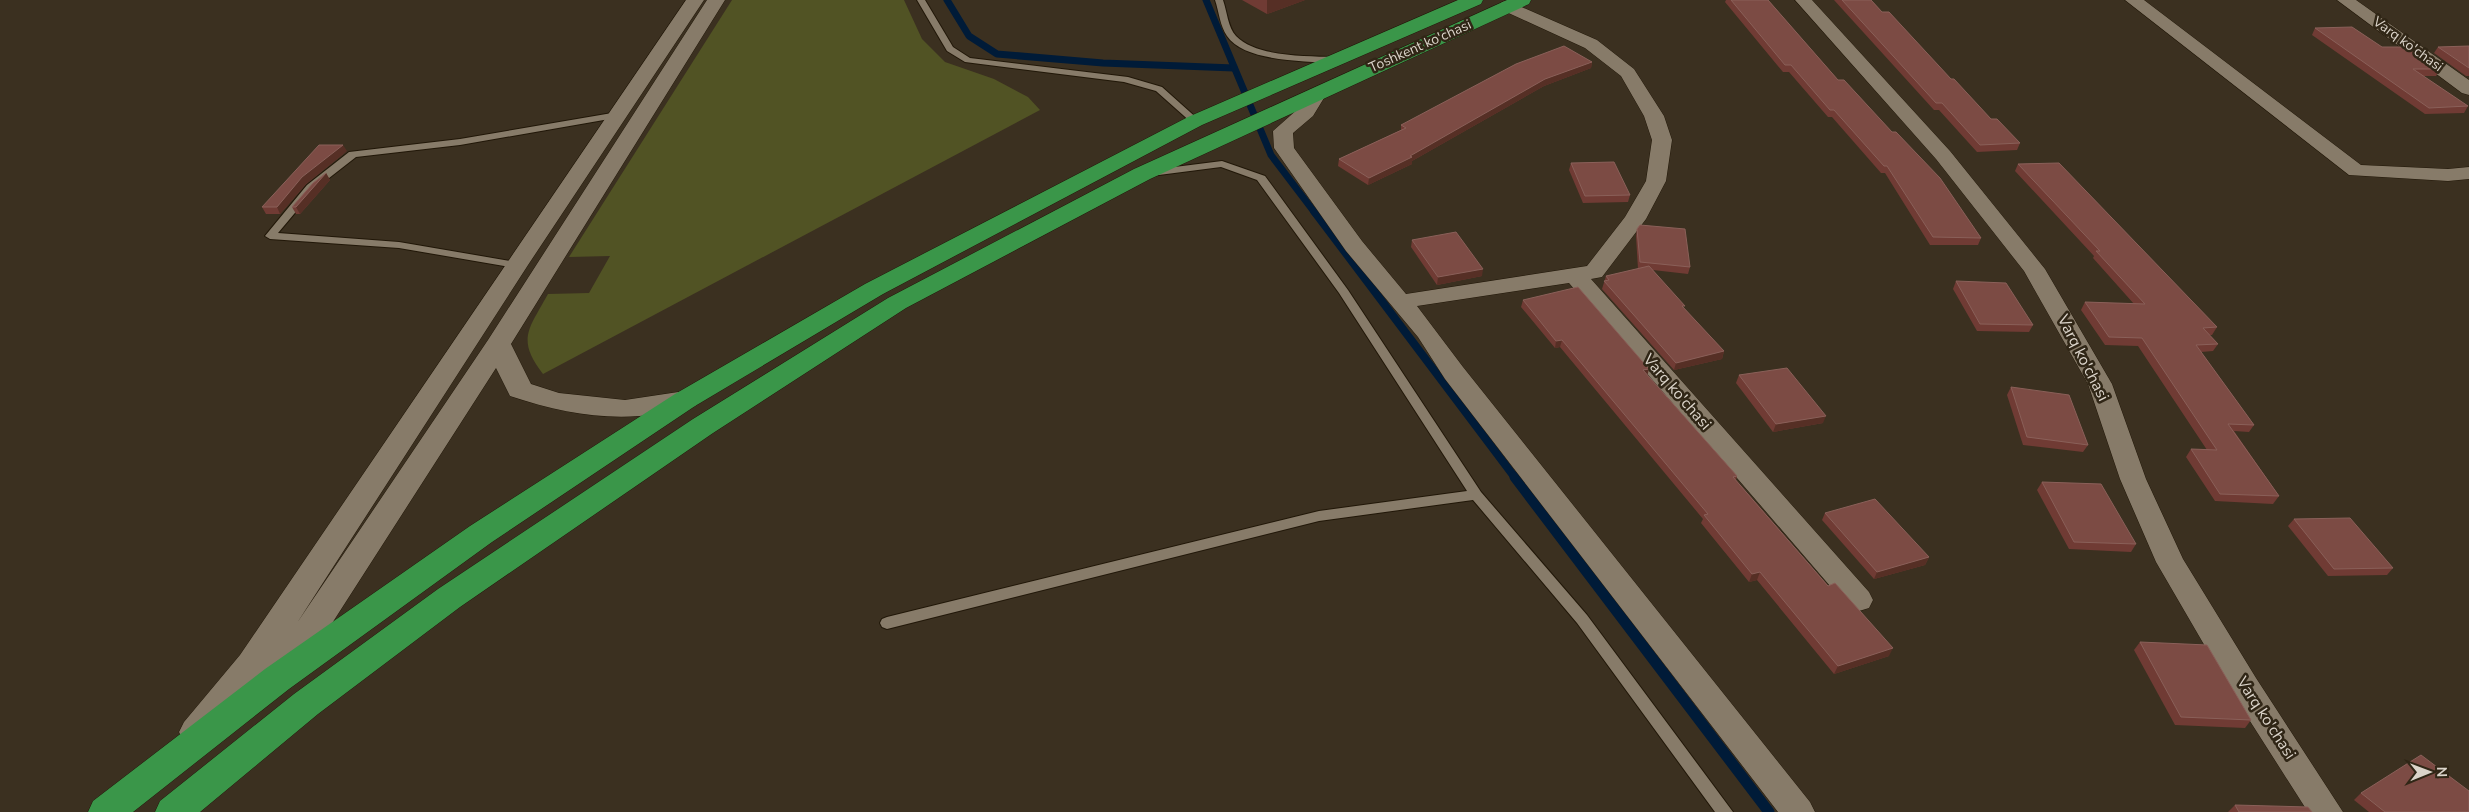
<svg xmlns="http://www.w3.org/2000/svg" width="2469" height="812" font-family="'Nunito Sans',sans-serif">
  <rect width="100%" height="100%" fill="#3b3020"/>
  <path fill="#515324" d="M732,0H904L922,39L945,62L994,79L1028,97L1040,110L543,374C516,339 529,329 548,294L589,293L610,256L569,257Z"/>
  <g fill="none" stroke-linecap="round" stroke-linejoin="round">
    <g stroke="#001b38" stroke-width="7">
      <polyline points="947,0 969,36 997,54 1103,63 1234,68"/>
      <polyline points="1206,0 1271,155 1315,213"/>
    </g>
    <polyline stroke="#001b38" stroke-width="8" points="1314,211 1516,479"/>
    <polyline stroke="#001b38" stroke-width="11" points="1515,477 1769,812"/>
    <g stroke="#211708" stroke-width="2">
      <g id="lane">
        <polygon points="917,0 925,0 953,47 970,58 1128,77 1162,87 1200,121 1198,123 1192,123 1156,91 1124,82 965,62 947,51"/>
        <path d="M1215,0H1223C1227,11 1228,28 1236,36C1256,57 1306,56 1333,57L1338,60L1333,63C1306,61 1244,62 1227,36C1220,26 1219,12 1215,0Z"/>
        <polygon points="618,112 623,115 621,117 460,145 356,157 315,189 278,233 399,242 516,262 522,265 520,267 516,268 399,248 270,239 265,236 307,185 349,152 460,139"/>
        <polygon points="1222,161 1265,176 1348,290 1481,492 1587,615 1733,812 1715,812 1577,623 1473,500 1319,521 887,629 882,627 880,623 882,619 887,617 1319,511 1467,491 1339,293 1257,180 1221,167 1151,176 1146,173 1151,170"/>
      </g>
    </g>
    <g stroke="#211708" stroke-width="1">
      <g id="street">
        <polygon points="1795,0 1812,0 1950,151 2045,269 2112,384 2146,479 2183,559 2256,678 2343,812 2308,812 2234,696 2156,562 2120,479 2088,384 2024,271 1936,159"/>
        <polygon points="2125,0 2144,0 2361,165 2448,169 2469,167 2469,179 2448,181 2349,175"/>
        <polygon points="2337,0 2356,0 2469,80 2469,95 2462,93"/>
        <polygon points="1508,1 1597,40 1634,69 1664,116 1672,140 1666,181 1646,219 1602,277 1591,279 1869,592 1873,600 1869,608 1859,611 1849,608 1569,283 1417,306 1463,367 1810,802 1815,812 1778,812 1445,379 1418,337 1346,251 1274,148 1273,131 1299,108 1311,89 1325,89 1327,93 1313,116 1293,133 1294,148 1362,241 1406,294 1587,266 1625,217 1646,181 1652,140 1644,116 1621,76 1585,48 1502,10 1500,6 1502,2"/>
      </g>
    </g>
    <g stroke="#211708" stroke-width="1">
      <path id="secondary" d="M686,0H704L528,265L297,623L488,340L707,0H725L511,344L531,384L559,393L625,400L685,391L695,394L699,400L695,406C629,425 574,417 510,396L496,368L293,684L281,688L269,684L265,673L208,742L196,747L184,742L179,732L184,722L240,655Z"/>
    </g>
    <g stroke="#211708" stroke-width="1">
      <g id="highway">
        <polygon points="1458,0 1483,0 1481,4 1202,125 883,294 695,406 492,542 289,689 133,812 88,812 93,801 265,669 470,526 675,394 865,284 1188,117"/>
        <polygon points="1507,0 1531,0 1529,4 1150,179 906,308 713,433 460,607 318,714 200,812 155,812 160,801 294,694 438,589 693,419 888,298 1134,169"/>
      </g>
    </g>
    <use href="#lane" fill="#877b69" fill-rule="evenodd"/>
    <use href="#street" fill="#877b69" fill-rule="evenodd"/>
    <use href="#secondary" fill="#877b69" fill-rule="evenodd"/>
    <use href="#highway" fill="#3a9649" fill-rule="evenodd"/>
  </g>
  <g fill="#703b34">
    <polygon points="1242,0 1305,0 1267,14"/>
    <polygon points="1726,0 1768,0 1838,80 1981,238 1978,245 1930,245 1885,173 1881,173 1832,117 1828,117 1789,72 1783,72 1725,2"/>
    <polygon points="1834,0 1871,0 1882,12 1991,119 2020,143 2017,150 1977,152 1939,110 1934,110"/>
    <polygon points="2315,28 2382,47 2440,69 2436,76 2423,76 2468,106 2464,113 2425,114 2312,35"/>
    <polygon points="2469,46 2469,76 2466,76 2434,53 2438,47"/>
    <polygon points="1592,62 1591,68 1544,86 1412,161 1412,164 1368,185 1338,166 1339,159 1401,130 1401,125"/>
    <polygon points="347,151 306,184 280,214 266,214 262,207"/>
    <polygon points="1571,163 1630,195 1628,202 1583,203 1569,170"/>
    <polygon points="2018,164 2217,327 2212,335 2209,335 2218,344 2213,351 2201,352 2254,425 2249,432 2234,431 2279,496 2273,504 2215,501 2186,457 2191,449 2207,450 2138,346 2105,345 2081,310 2085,302 2134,304 2093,258 2094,256 2015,171"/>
    <polygon points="326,173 330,180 300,214 296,214 292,207"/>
    <polygon points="1637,229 1690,267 1688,274 1653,270 1684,309 1724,351 1722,359 1674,370 1602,289 1606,276 1638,269 1636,236"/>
    <polygon points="1412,240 1482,276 1437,285 1411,247"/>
    <polygon points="1956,281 2033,325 2029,332 1977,331 1953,289"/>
    <polygon points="1523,300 1647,375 1737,476 1736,480 1889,656 1834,674 1757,580 1749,582 1701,523 1703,519 1560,347 1555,348 1521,307"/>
    <polygon points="1739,375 1823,423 1773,432 1736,383"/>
    <polygon points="2011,387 2088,445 2083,452 2023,445 2007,395"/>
    <polygon points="2042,482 2136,544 2131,552 2069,549 2037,490"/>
    <polygon points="1825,513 1929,557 1925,565 1874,579 1822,520"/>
    <polygon points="2294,519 2393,568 2387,575 2328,576 2288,526"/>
    <polygon points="2140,642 2251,720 2245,728 2175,725 2134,650"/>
    <polygon points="2361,793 2469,812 2369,812 2354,800"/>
    <polygon points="2235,805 2312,812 2228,812"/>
  </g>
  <g fill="#562f25">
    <polygon points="1267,0 1305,0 1267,14"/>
    <polygon points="1592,62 1591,68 1544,86 1412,161 1412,164 1368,185 1369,178 1545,79"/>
    <polygon points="343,145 347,151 306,184 280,214 277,207 302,177"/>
    <polygon points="326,173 330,180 300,214 296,207"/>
    <polygon points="1483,269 1482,276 1437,285 1438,277"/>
    <polygon points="1562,340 1560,347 1555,348 1556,341"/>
    <polygon points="1724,351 1722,359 1674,370 1676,363"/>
    <polygon points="1649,369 1647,377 1643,370"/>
    <polygon points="1826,416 1823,423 1773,432 1776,424"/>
    <polygon points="1929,557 1925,565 1874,579 1877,572"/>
    <polygon points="1760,572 1757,580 1749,582 1752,574"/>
    <polygon points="1893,648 1889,656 1834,674 1838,666"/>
  </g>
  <g fill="#7c4b44" stroke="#8a6059">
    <polygon points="1731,0 1768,0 1838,80 1844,80 1892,132 1896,132 1940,178 1981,238 1933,237 1887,166 1884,166 1834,110 1830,110 1791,65 1785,65"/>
    <polygon points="1842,0 1871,0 1882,12 1889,12 1951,79 1954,79 1991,119 1997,119 2020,143 1980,145 1942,103 1936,103"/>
    <polygon points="2352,27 2382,47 2409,47 2440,69 2413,69 2468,106 2429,108 2315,28"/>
    <polygon points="1564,46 1592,62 1545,79 1410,156 1412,157 1369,178 1339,159 1406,128 1401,125 1516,64"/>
    <polygon points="2469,46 2469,68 2438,47"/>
    <polygon points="319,145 343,145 302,177 277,207 262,207"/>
    <polygon points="1614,162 1630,195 1585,196 1571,163"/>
    <polygon points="2059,163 2217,327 2203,328 2218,344 2196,345 2254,425 2228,424 2279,496 2220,494 2191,449 2217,450 2142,338 2109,337 2085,302 2145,304 2096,251 2100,251 2018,164"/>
    <polygon points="326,173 296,207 292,207 313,183"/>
    <polygon points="1640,225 1685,229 1690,267 1640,262 1637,229"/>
    <polygon points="1456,232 1483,269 1438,277 1412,240"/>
    <polygon points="1649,266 1685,306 1682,306 1724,351 1676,363 1604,281 1609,280 1606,276"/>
    <polygon points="1956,281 2006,283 2033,325 1980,324"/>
    <polygon points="1578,287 1649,369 1643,370 1737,476 1733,477 1828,586 1835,583 1893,648 1838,666 1760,572 1752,574 1704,515 1708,514 1562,340 1556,341 1523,300"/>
    <polygon points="1787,368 1826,416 1776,424 1739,375"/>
    <polygon points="2011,387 2069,395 2088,445 2027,437"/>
    <polygon points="2042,482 2101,484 2136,544 2074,542"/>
    <polygon points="1875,499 1929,557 1877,572 1825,513"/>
    <polygon points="2350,518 2393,568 2334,569 2294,519"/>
    <polygon points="2140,642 2207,645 2251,720 2181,717"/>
    <polygon points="2421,755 2469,791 2469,812 2385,812 2361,793"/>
    <polygon points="2235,805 2308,807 2312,812 2239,812"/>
  </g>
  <g text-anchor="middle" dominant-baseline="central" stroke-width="5" stroke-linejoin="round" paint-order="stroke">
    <g font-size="14" fill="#dbd4ca" stroke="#302616">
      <text transform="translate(2408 44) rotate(36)">Varq ko'chasi</text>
      <text transform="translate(1420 46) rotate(-24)">Toshkent ko'chasi</text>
    </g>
    <g font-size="16" fill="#dbd4ca" stroke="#302616">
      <text transform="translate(2083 358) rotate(63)">Varq ko'chasi</text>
      <text transform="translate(1677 392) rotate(49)">Varq ko'chasi</text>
      <text transform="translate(2266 718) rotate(57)">Varq ko'chasi</text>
    </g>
  </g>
  <g transform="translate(2429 772) rotate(89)" stroke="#302616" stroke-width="4" paint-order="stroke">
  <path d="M0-4L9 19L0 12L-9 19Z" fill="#dbd4ca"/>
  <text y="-8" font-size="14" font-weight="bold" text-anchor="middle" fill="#dbd4ca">N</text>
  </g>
</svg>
